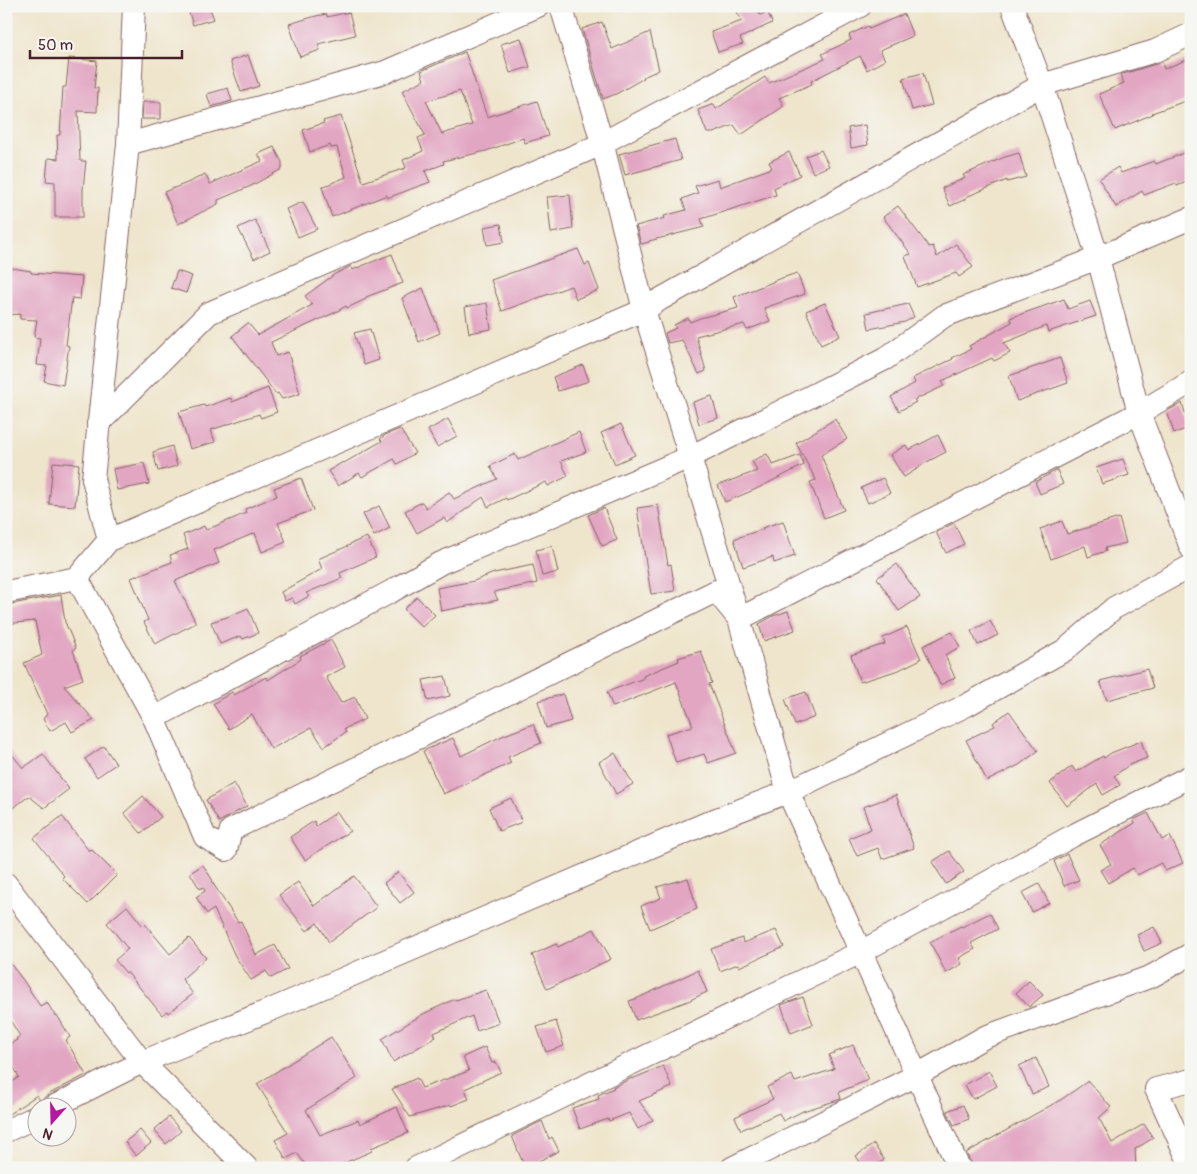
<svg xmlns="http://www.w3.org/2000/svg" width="1197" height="1174" font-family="Pangolin,sans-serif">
  <rect width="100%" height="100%" fill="#f6f6f2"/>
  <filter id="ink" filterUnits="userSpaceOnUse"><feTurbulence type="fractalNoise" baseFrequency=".02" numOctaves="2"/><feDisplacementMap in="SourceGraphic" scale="10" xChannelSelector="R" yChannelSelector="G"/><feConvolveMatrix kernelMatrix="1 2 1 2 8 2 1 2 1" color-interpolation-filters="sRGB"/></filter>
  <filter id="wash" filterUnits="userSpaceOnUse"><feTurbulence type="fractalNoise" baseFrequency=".0096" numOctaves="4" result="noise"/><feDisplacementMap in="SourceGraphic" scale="20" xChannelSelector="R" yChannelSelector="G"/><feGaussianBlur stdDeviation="1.12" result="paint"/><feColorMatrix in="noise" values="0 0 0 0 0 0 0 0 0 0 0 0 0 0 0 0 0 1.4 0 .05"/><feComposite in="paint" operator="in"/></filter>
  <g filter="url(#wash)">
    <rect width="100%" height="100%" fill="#efe5cc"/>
    <g id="blocks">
      <g fill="#e2a6c2" fill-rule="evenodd">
        <polygon points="201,6 209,6 214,19 193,25 188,10"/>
        <polygon points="749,6 756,6 760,15 768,12 772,23 740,38 743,44 718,52 711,32 742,21 737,12"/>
        <polygon points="349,12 355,35 318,44 320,50 300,57 289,24 316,16 327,14 327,17"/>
        <polygon points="904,14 913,36 880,50 885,60 867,70 860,56 811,81 812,84 779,98 784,106 741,135 734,125 713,133 707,133 698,110 714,104 716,109 765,77 769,83 825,59 822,54 851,40 849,35 868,26 869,29"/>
        <polygon points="602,22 612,49 650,32 659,70 643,77 644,78 616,94 603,99 582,29"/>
        <polygon points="521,38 530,67 510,73 501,44"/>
        <path d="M465,52L487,117L537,101L548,136L525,143L523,138L486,151L443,161L444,164L425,171L430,182L387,198V195L332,217L322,187L346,177L337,147L331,148L330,145L310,152L303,130L324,123L323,121L341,116L363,182L406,168L403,160L423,151L418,138L425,135L402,91L424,80L421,71ZM460,91L472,125L442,134L426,101Z"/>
        <polygon points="248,55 259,86 241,92 230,61"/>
        <polygon points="69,58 97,61 94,88 98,88 97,112 78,111 80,161 86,161 83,189 83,217 55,217 55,182 46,181 48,158 58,159 57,135 60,135 63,87 66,87"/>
        <polygon points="1191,58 1191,99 1152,113 1153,114 1115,130 1099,94 1124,83 1120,75 1162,62 1164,69"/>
        <polygon points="923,73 932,105 912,110 903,78"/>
        <polygon points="228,88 232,101 211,107 207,94"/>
        <polygon points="143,102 161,102 161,119 142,119"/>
        <polygon points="865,125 868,145 851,148 848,128"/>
        <polygon points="675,139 681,160 625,175 619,154"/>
        <polygon points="274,147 282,162 282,169 251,186 218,200 218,204 178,224 164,192 192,181 205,174 210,184 262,161 258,154"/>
        <polygon points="821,150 829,166 813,173 806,156"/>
        <polygon points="1191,150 1191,180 1177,186 1176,183 1144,195 1142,191 1116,207 1099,179 1118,167 1121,173 1154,161 1156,164"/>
        <polygon points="789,152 800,175 774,188 776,195 701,219 704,227 649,241 649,242 641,244 636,226 665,218 664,216 686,210 682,199 698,193 695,186 718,179 720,187 772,168 769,162"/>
        <polygon points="1019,153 1026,177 1007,182 1007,180 966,197 966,199 950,206 942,188 965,178 963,175 1005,157"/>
        <polygon points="570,195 573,229 551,233 547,197"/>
        <polygon points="303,202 317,229 298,237 286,209"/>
        <polygon points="898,206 929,247 933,246 937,257 956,244 973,267 959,277 956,273 917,287 905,256 911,254 883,217"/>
        <polygon points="255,220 270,251 254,259 238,228"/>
        <polygon points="501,224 504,242 487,245 484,227"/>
        <polygon points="578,249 585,265 589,263 599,290 576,299 571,286 502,311 491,280"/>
        <polygon points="392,254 403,283 366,297 366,299 347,308 346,306 336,312 271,342 276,356 288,352 300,394 282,399 278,393 276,394 232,336 248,323 258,335 312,305 305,296 335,274 351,266 352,270"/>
        <polygon points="6,267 31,271 31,273 82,277 80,299 72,298 66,345 69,346 63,385 44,381 47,366 37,365 40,338 34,337 37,320 20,319 20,314 6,315"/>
        <polygon points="177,271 192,276 186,293 171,288"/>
        <polygon points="797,273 805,294 764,308 770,321 747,330 744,324 696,336 706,371 699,374 682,340 668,343 665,333 676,328 674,325 688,318 690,322 700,318 738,308 734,297 773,282 773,281"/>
        <polygon points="423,288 440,333 419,342 402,298"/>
        <polygon points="1064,299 1068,309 1090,301 1096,316 1048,332 1046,326 1004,343 1010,353 994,361 992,358 942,381 944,386 914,400 916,402 899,411 891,397 915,383 913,378 953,359 952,358 971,349 969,346 1012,322 1010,318"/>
        <polygon points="487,303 491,329 469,333 465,307"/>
        <polygon points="825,303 840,336 821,345 806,311"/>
        <polygon points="908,304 914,317 905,322 869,329 866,313"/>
        <polygon points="370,329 379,360 364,365 354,333"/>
        <polygon points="1060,358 1068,383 1017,401 1009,376"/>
        <polygon points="583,365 589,381 558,391 553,377"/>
        <polygon points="268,388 277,412 261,418 259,414 211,430 215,442 190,449 179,412 204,405 205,407 231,398 232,402"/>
        <polygon points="712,396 718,418 699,424 693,402"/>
        <polygon points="1182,403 1190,428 1174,433 1167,411"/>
        <polygon points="448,419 457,436 437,447 428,430"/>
        <polygon points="835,419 847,439 821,455 844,510 824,518 810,482 816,480 796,443"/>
        <polygon points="621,424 635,455 615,464 601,433"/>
        <polygon points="400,429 415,453 397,464 394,459 362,477 359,473 338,486 328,471 343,462 344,463 382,441 380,439 385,435"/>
        <polygon points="579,432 586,452 561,461 568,476 548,486 546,482 507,500 506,498 488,507 483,497 447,523 444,518 417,533 405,511 422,502 426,508 449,492 454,499 497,479 490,466 515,454 518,460"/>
        <polygon points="938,435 946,452 919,466 920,467 904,477 890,455 906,445 909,450"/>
        <polygon points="172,446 177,466 158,471 153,452"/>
        <polygon points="767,454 773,465 800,455 804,465 754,490 725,502 718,485 757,471 752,461"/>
        <polygon points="1123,459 1129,475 1102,484 1096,468"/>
        <polygon points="53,462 79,464 75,506 49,504"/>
        <polygon points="144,463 149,484 117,490 113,469"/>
        <polygon points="1057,470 1063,484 1040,494 1035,482"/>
        <polygon points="301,478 313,510 278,523 286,542 262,552 255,533 214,550 219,563 175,581 196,623 155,644 144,622 148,620 131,578 172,562 170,555 188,549 183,535 204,526 206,530 246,513 245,509 277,496 274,488"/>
        <polygon points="883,478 890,493 868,503 861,488"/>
        <polygon points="658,505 668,565 671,564 675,591 651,594 637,508"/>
        <polygon points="379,506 390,528 374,536 363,514"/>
        <polygon points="604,508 617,540 602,546 588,515"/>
        <polygon points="1119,518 1126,543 1105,548 1106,551 1088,557 1085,546 1051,559 1040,529 1062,521 1067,534"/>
        <polygon points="783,521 795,556 774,563 773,557 743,567 734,539 763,529 762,528"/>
        <polygon points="954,523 964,544 946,553 936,532"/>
        <polygon points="367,537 376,557 340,573 342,578 306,593 309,596 295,604 292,598 285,601 281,592 322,569 318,559 350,545 350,544"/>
        <polygon points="552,546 558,572 542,576 536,550"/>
        <polygon points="897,564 920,597 899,611 877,578"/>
        <polygon points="533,565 537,583 494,592 498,600 441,611 437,588 474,581 494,573"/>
        <polygon points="61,595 65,622 76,648 73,650 83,679 64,686 94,720 72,732 66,722 50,731 43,719 47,714 24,663 42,655 35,621 6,624 6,605"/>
        <polygon points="417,597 435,615 422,627 404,609"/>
        <polygon points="248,608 258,633 243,639 241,636 220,644 211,622 227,617"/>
        <polygon points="788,611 795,630 764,641 759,624 773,616"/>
        <polygon points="990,621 998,635 978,645 971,631"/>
        <polygon points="907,627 921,659 899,670 860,682 851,655 885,644 883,638"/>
        <polygon points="952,632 960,647 945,655 955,678 940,685 923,646"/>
        <polygon points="331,640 345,667 326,677 341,703 355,697 365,719 344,729 346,732 324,747 311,728 271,749 252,714 229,729 213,704 232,692 234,695 266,677 268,680 301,659 300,656"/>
        <polygon points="701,651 712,683 709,684 736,753 708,763 704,754 676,763 666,734 693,726 676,682 613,707 607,692 644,678 643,676 679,661 678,658"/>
        <polygon points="1147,669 1153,688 1107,700 1100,681"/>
        <polygon points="445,676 450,696 428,701 423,680"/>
        <polygon points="806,692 815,717 795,725 785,699"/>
        <polygon points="563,694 571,721 546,728 538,701"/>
        <polygon points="1009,711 1038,751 1019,765 987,781 966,740 995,726 993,723"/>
        <polygon points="533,724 541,743 508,757 511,763 443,794 423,751 453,738 461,756 502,736"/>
        <polygon points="1141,741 1147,758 1129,765 1114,776 1120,785 1103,795 1097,784 1067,806 1050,783 1072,766 1076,772 1103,756 1104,758 1111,753"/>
        <polygon points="104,746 116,764 97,777 85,759"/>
        <polygon points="6,747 23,768 43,754 69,789 44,808 29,796 6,813"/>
        <polygon points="615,753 633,784 616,794 599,762"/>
        <polygon points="234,783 247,806 219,822 206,800"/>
        <polygon points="896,795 914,848 882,859 878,848 857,856 849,838 871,829 863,807"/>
        <polygon points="143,796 161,817 141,833 124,813"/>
        <polygon points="511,798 522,822 499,831 489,808"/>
        <polygon points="337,812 350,831 305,860 290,837 314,821 316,826"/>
        <polygon points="1148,813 1162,840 1170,836 1183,863 1165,871 1161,863 1137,875 1133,868 1108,883 1100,870 1111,864 1100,845 1135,823 1133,820"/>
        <polygon points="62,816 89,851 91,849 117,875 88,904 62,878 64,876 34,838"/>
        <polygon points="949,851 964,872 946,884 932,862"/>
        <polygon points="1067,854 1079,880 1064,886 1054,861"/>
        <polygon points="203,865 213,881 212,882 238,922 241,921 256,955 275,945 288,969 271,978 266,971 251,980 235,956 214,909 207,914 196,897 205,891 203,887 200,889 190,873"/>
        <polygon points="398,872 414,892 400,903 384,883"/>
        <polygon points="354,876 377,907 329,942 317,923 307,931 279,895 298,882 314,906"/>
        <polygon points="688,878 697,909 650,929 641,906 661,898 657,887"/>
        <polygon points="1039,884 1049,903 1032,912 1022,893"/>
        <polygon points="127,906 143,926 145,924 170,954 189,938 206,958 182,979 193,994 168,1013 167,1011 162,1015 127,972 126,973 115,960 128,949 107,923"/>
        <polygon points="990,913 998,929 971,943 975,949 959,958 962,964 946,973 930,942 961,926 962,927"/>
        <polygon points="1154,927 1162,943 1144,951 1137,935"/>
        <polygon points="594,929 611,959 547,989 532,955 556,944 558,947"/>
        <polygon points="776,930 784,947 739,967 738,964 720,971 711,949 742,938 743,943"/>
        <polygon points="6,958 23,980 40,1006 47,1002 55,1016 57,1015 70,1037 66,1040 86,1075 49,1094 40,1101 37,1095 6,1116 6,1087 19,1077 6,1054 6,1046 17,1040 16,1039 20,1036 6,1014"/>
        <polygon points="698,970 707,992 688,1001 636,1020 629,1001 638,998"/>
        <polygon points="1029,981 1043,995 1029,1007 1016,993"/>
        <polygon points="486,990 499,1023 477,1031 472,1016 434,1033 436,1037 393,1062 382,1039 425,1013 455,999 456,1000"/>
        <polygon points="803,997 813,1024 791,1033 781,1005"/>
        <polygon points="556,1021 564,1046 546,1052 537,1027"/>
        <polygon points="331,1037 357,1078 306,1110 320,1135 358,1120 360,1124 397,1107 408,1133 371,1148 372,1151 333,1168 308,1168 297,1153 286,1159 275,1140 288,1133 257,1084"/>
        <polygon points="853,1045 868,1080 839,1092 841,1099 838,1100 803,1111 783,1121 779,1113 741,1130 735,1117 773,1099 767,1087 792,1075 795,1082 834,1069 829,1055"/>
        <polygon points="485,1047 492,1063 496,1062 501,1072 465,1089 469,1099 451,1106 451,1105 410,1117 392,1089 417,1078 422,1088 469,1071 463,1057"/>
        <polygon points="1036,1058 1049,1087 1032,1094 1019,1066"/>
        <polygon points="663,1066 672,1087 639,1101 653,1120 638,1129 629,1113 609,1121 608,1119 580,1129 572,1108 599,1099 598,1095 614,1088 613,1087 632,1078 632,1079"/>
        <polygon points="989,1071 997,1086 973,1099 965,1085"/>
        <polygon points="1088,1081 1111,1107 1099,1118 1112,1143 1144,1124 1153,1138 1135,1149 1136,1168 974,1168 966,1153 1062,1099"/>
        <polygon points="963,1105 969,1119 954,1125 947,1111"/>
        <polygon points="169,1117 181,1131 166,1144 154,1130"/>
        <polygon points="542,1121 549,1139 552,1137 559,1151 525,1168 512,1136"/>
        <polygon points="140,1130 151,1143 136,1156 125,1142"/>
        <polygon points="874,1144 884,1160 872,1168 864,1168 856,1156"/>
      </g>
    </g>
  </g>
  <g filter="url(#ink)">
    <use href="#blocks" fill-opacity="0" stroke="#846463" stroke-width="1"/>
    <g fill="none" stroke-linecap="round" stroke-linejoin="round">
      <g stroke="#846463" stroke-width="24">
        <g id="minor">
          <polyline points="561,6 602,142 644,310 690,457 739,619 788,792 959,1168"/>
          <polyline points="1012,6 1042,85 1098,258 1139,413 1191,548"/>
          <polyline points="128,144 385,72 538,6"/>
          <polyline points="98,424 209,313 595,147 860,6"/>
          <polyline points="109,540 93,479 128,144 134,6"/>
          <polyline points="77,578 154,718 205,837 226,850 231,830 716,591 739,619 1139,413 1191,382"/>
          <polyline points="6,592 77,578 109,540 644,310 659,300 1042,85 1155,51 1191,34"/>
          <polyline points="154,718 392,591 441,563 690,457 885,359 944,316 1098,258 1191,218"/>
          <polyline points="6,884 142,1062 247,1168"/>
          <polyline points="1191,1080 1156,1089 1191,1166"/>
          <polyline points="55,1106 142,1062 275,1008 714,820 788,792 967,705 1065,650 1114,608 1191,566"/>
          <polyline points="6,1131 38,1116"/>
          <polyline points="416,1168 861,952 1072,836 1191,776"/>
          <polyline points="732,1168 917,1075 985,1037 1152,976 1191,954"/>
        </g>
      </g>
      <use href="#minor" stroke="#fff" stroke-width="22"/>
    </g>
  </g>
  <rect width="1197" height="1174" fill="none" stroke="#f6f6f2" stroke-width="25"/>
  <g transform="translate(52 1122) rotate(200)"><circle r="24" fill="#f6f6f2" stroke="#b1a0a2"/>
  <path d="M0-4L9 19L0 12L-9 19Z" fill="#b5179e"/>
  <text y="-8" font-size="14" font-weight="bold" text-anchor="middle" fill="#4a1f2b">N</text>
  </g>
  <path d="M30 50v8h152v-8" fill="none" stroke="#4a1f2b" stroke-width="2.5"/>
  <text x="38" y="50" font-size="15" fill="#4a1f2b" stroke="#f6f6f2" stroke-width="4" paint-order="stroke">50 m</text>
</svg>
